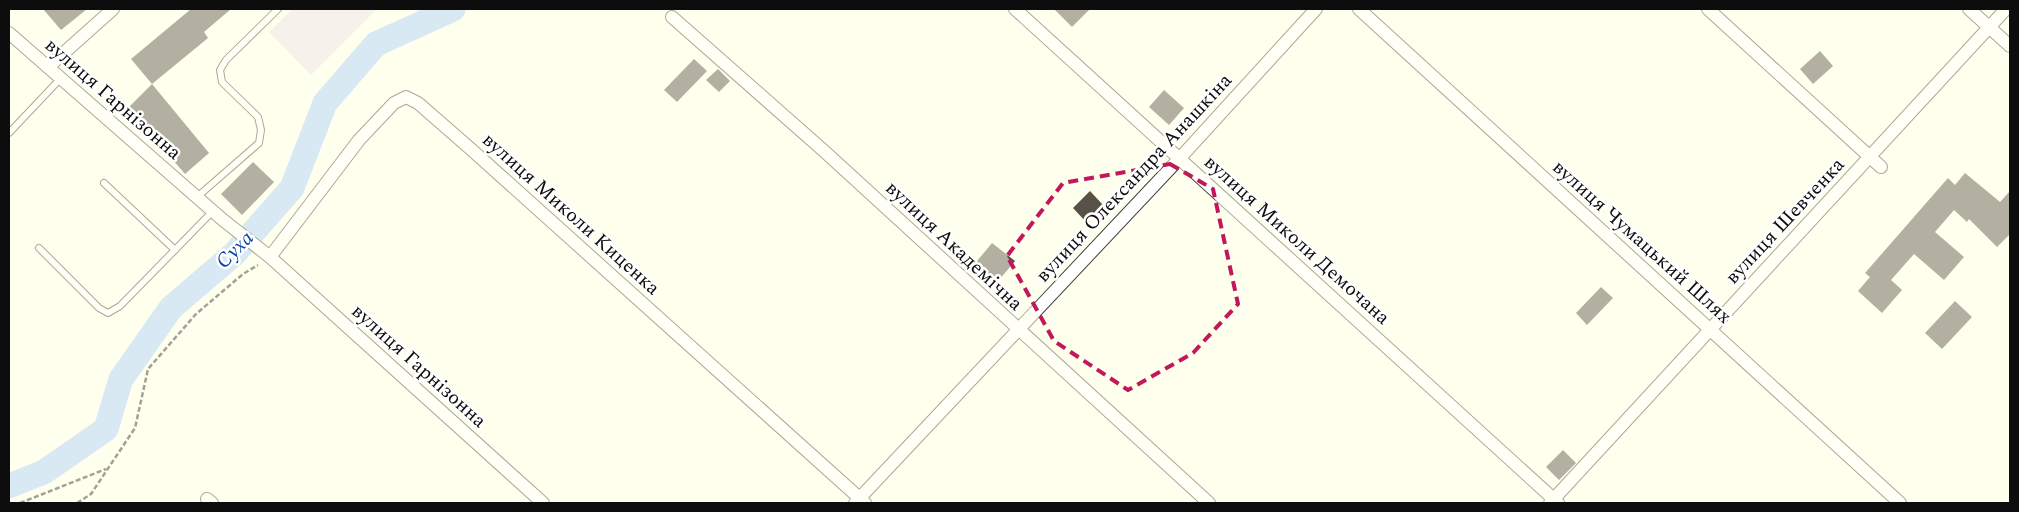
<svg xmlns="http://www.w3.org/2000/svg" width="2019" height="512" font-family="Spectral,serif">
  <rect width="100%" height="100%" fill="#ffffed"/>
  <polygon fill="#ede0ec" points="292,9 377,9 311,75 269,32"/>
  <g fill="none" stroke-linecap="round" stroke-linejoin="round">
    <polyline stroke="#accffd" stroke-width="25" points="9,486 44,472 106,429 121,379 171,308 235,253 292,188 325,103 376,44 453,9"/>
  </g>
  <g fill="#575148">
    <polygon points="43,9 87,9 61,30"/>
    <polygon points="191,9 231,9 204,32 208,38 152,84 131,59"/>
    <polygon points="1054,9 1090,9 1072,27"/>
    <polygon points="1820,51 1833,66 1813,84 1800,69"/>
    <polygon points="694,59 707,71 677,102 664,90"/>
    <polygon points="718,69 730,81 719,92 706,80"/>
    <polygon points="152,84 209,153 185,174 128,108"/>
    <polygon points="1164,90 1184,108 1169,125 1149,107"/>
    <polygon points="253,162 274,182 242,215 221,194"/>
    <polygon points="1965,173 2000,202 2010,191 2010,234 1997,247 1969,219 1967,222 1954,210 1935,232 1964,257 1944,280 1914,254 1891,280 1902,290 1882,313 1858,291 1870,277 1865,273 1948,178 1955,185"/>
    <polygon points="1090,191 1103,205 1086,222 1073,208"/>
    <polygon points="992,243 1015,261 994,286 972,267"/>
    <polygon points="1601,287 1613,298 1587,325 1576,313"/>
    <polygon points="1955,301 1972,317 1942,349 1925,333"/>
    <polygon points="1563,450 1576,463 1559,480 1546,467"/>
  </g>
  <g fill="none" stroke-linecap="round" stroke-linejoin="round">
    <g stroke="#404040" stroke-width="8">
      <g id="lane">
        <polyline points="9,133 61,78"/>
        <polyline points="104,183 175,250"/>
        <polyline points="197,197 259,143 261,130 258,117 222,82 220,70 226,60 278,9"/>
        <polyline points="39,248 99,308 108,313 120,306 213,211"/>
      </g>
    </g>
    <g stroke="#404040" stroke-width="14">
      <g id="street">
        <polyline points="1015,9 1558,503"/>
        <polyline points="1359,9 1900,503"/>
        <polyline points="1708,9 1881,167"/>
        <polyline points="1969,9 2010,46"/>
        <polyline points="672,17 824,151 1209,503"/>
        <polyline points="9,33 223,220 270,257 543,503"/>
        <polyline points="48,67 113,9"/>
        <polyline points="270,257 359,140 394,103 406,97 418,103 473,151 865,503"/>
        <polyline points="207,499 212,503"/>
        <polyline points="855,503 1180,158 1316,9"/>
        <polyline points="1550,503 2006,9"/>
      </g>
    </g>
    <g stroke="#2f2f2f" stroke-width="2.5" stroke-dasharray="5 2.5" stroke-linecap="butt">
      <polyline points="20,503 106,469"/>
      <polyline points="77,503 91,494 135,428 148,369 196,314 243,274 258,265"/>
    </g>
    <use href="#lane" stroke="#fff" stroke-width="6"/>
    <use href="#street" stroke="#fff" stroke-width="12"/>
  </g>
  <path d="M0 0H2019V512H0ZM1170,164L1213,189L1238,304L1193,353L1128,390L1054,341L1007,256L1063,183Z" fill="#ffffed" fill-opacity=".55" fill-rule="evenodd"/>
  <path fill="none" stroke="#c2185b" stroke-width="4" stroke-dasharray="10 6" stroke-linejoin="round" d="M1170,164L1213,189L1238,304L1193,353L1128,390L1054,341L1007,256L1063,183Z"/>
  <g text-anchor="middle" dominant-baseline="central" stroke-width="5" stroke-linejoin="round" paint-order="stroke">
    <g font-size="20" fill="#0d0d0d" stroke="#fff">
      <text transform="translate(113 99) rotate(41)">вулиця Гарнізонна</text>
      <text transform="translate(1134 178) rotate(-47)">вулиця Олександра Анашкіна</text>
      <text transform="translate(571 214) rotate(42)">вулиця Миколи Киценка</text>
      <text transform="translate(1785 221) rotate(-47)">вулиця Шевченка</text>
      <text transform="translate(1297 240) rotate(42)">вулиця Миколи Демочана</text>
      <text transform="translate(1642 242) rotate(42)">вулиця Чумацький Шлях</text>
      <text transform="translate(954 246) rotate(43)">вулиця Академічна</text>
      <text transform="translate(419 366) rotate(42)">вулиця Гарнізонна</text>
    </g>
    <g font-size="21" font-style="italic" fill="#0945ac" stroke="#fff">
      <text transform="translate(235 250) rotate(-45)">Суха</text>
    </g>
  </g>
  <rect width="2019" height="512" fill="none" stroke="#0d0d0d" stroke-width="20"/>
</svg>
